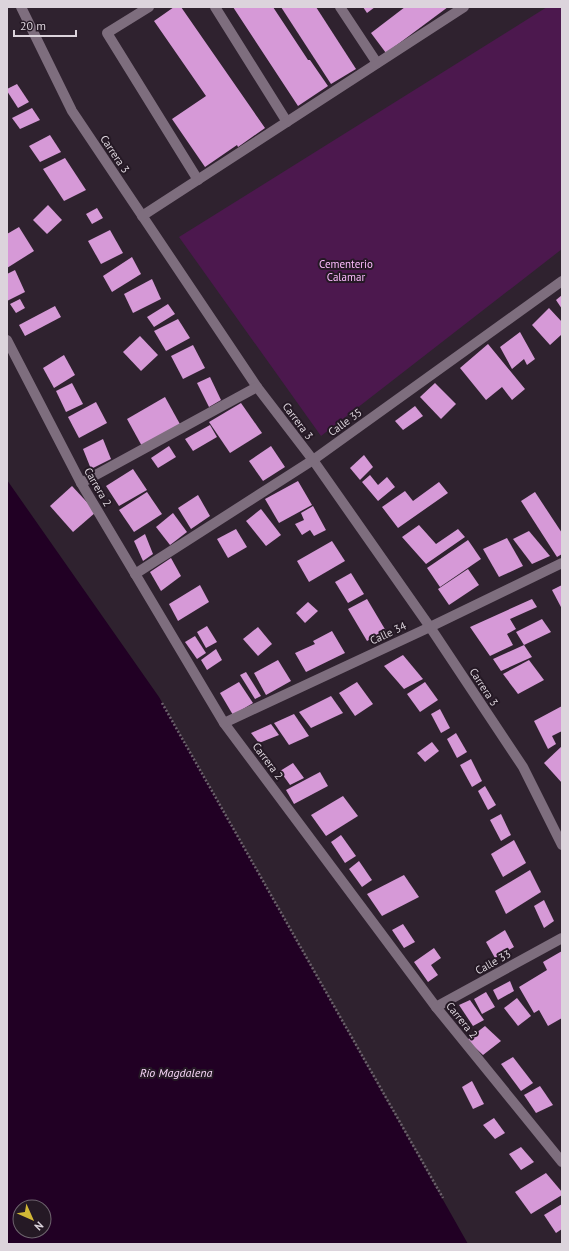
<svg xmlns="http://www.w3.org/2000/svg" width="569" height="1251" font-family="'PT Sans',sans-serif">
  <rect width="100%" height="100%" fill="#2f222f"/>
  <polygon fill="#4c184e" points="547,7 562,7 562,249 321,436 179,237"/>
  <path fill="#210024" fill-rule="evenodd" d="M7,480L159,697L468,1244H7ZM20,1207H44V1231H20Z"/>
  <g fill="#d699d7">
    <polygon points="174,7 181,7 265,128 238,147 237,145 205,167 172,119 206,96 154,21"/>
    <polygon points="233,7 273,7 308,60 310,60 328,86 298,106"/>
    <polygon points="281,7 316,7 356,69 331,84"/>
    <polygon points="363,7 375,7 367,13"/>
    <polygon points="405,7 448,7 386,53 371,33"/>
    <polygon points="17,84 29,102 18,108 7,91 7,89"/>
    <polygon points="32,108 40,120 20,129 12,118"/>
    <polygon points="50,135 61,152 40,162 29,146"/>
    <polygon points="65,158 86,190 64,201 43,169"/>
    <polygon points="48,205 62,220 47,234 33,220"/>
    <polygon points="97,208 103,218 92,224 86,214"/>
    <polygon points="19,227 34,251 7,268 7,234"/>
    <polygon points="110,230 123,253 101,264 88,241"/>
    <polygon points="132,257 141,274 112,292 103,276"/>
    <polygon points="15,270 25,292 7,301 7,274"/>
    <polygon points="152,279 161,299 133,313 124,294"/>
    <polygon points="562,295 562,309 556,300"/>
    <polygon points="20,299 25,308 16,313 10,304"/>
    <polygon points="168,304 175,314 154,327 147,317"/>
    <polygon points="55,306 61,317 25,336 19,325"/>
    <polygon points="549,308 562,322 562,335 561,335 550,345 532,325"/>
    <polygon points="178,319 190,338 166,351 154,331"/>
    <polygon points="520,332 535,359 527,365 524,359 512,369 500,347"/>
    <polygon points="140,336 158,355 141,371 123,352"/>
    <polygon points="488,344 525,389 512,400 502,387 486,400 460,368"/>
    <polygon points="193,345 205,368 183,379 171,356"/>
    <polygon points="64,355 75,375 54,388 43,368"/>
    <polygon points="210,377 221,400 209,407 197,383"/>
    <polygon points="72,383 83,404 66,412 56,391"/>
    <polygon points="435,383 456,404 441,419 420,397"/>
    <polygon points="165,397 181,426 143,448 127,419"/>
    <polygon points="96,402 107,423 79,438 68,417"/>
    <polygon points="241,403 262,433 230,453 209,422"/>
    <polygon points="415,406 423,416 403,430 395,421"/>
    <polygon points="210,425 217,437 193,451 185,439"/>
    <polygon points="103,439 111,459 91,469 83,449"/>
    <polygon points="169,446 176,457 158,468 151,458"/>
    <polygon points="271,446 285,467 263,481 249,461"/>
    <polygon points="364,455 373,467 360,480 350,468"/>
    <polygon points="133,469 147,490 119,506 106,486"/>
    <polygon points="370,475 378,485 387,477 395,487 378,501 362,482"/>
    <polygon points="298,481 312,505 279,523 265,499"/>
    <polygon points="439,482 448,493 398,528 382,507 405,491 413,501"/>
    <polygon points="72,486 96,512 73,532 50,506"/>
    <polygon points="147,492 162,514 134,532 119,510"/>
    <polygon points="535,492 562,533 562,554 557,557 521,501"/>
    <polygon points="198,495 210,516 191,529 178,508"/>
    <polygon points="313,506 326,530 314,536 310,530 302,535 295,524 304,520 301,513"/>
    <polygon points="261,509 281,535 266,546 246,521"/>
    <polygon points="173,513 187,532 170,545 156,527"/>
    <polygon points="419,525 436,544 458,529 465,537 426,564 402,537"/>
    <polygon points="236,529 247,547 228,558 217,539"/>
    <polygon points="529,531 550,556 532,564 513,539"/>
    <polygon points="145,534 153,554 143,561 134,541"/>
    <polygon points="507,538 523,566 499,577 483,549"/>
    <polygon points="468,540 481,559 440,587 427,568"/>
    <polygon points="332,541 345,561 309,582 297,561"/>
    <polygon points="171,558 181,576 161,591 150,572"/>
    <polygon points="468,569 479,585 449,605 438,589"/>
    <polygon points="351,573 364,594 348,603 335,582"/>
    <polygon points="200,585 209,602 178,621 169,604"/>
    <polygon points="562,585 562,609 552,590"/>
    <polygon points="367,599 386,631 367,641 348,609"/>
    <polygon points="532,599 537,607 510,619 516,629 507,634 513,645 490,656 470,627"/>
    <polygon points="308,602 318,611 305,623 296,613"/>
    <polygon points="542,619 551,632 524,645 516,632"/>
    <polygon points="207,626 217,642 206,648 197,632"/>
    <polygon points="258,627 272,644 258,656 243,639"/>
    <polygon points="332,631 345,653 306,672 295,653 315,644 313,641"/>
    <polygon points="195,636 206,653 197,659 185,642"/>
    <polygon points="524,645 532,657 501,671 493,659"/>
    <polygon points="216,649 222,660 207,670 201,660"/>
    <polygon points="403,655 423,679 404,689 384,666"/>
    <polygon points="278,660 291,681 266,695 254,673"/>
    <polygon points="529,660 544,680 518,694 503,674"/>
    <polygon points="246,672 261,696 255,699 240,675"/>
    <polygon points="239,682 253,703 233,715 220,693"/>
    <polygon points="357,682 373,704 355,716 339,693"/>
    <polygon points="425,682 438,700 420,712 407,694"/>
    <polygon points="331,696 343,713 311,728 299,712"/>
    <polygon points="562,706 562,731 552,736 556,744 548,749 534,721"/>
    <polygon points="440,709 450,728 441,733 431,714"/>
    <polygon points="294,714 309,736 289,745 274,723"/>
    <polygon points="271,724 279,735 259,743 251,733"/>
    <polygon points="456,733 467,752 457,758 447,739"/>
    <polygon points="432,742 439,751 425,762 417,753"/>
    <polygon points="562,746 562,783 544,763"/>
    <polygon points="471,759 482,781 472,787 460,765"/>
    <polygon points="293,763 304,778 290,785 280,771"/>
    <polygon points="320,772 328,786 294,804 286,790"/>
    <polygon points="485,786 496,805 488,810 478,791"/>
    <polygon points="343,796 358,816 326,836 311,815"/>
    <polygon points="501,814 511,835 501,841 490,820"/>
    <polygon points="341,835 356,856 345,863 331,842"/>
    <polygon points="514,840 526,863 503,877 491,854"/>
    <polygon points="359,861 372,880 362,887 349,869"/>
    <polygon points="530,870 541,892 506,914 495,891"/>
    <polygon points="404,875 419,897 382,916 367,894"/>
    <polygon points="544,900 554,921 544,928 534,906"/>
    <polygon points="403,924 415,942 404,948 392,930"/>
    <polygon points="505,930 514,947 495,958 486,942"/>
    <polygon points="434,948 441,958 431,965 438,975 428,982 414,962"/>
    <polygon points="562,951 562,1018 548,1026 539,1010 534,1013 519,987 547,970 543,962"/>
    <polygon points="510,981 514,991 498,1000 493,990"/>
    <polygon points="486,992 495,1007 482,1014 474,999"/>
    <polygon points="517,998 531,1016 518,1026 504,1008"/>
    <polygon points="470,1000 484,1020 473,1026 459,1005"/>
    <polygon points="485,1026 501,1041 483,1055 467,1040"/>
    <polygon points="513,1057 533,1083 521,1091 501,1064"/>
    <polygon points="472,1081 484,1104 473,1109 462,1087"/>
    <polygon points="540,1086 553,1105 536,1113 524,1095"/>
    <polygon points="494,1118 505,1133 495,1139 483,1125"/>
    <polygon points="521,1147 534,1162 521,1170 509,1154"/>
    <polygon points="546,1173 562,1192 562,1195 531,1214 515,1192"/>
    <polygon points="562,1204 562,1229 556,1233 544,1215"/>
  </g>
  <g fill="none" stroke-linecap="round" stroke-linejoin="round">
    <polyline stroke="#6d626d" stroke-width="2.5" stroke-dasharray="2 2" stroke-linecap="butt" points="162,703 443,1198"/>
    <g stroke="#7e6e7e" stroke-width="10">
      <polyline points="21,7 72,111 257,387 313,460 430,627 523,767 562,845"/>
      <polyline points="149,7 107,33 198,180"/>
      <polyline points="215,7 287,122"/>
      <polyline points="340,7 377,63"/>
      <polyline points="142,216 464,7"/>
      <polyline points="7,340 81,483 224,723 436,1007 562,1162"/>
      <polyline points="81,483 257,387"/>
      <polyline points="135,574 313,460 562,281"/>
      <polyline points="224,723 430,627 562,563"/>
      <polyline points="436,1007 562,938"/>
    </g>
  </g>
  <g text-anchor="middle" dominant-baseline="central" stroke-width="4" stroke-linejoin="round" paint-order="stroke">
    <g font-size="11" fill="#dcd4dc" stroke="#251925">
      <text transform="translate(115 154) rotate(56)">Carrera 3</text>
      <text transform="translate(298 421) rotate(53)">Carrera 3</text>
      <text transform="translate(345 422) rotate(-36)">Calle 35</text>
      <text transform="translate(98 487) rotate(60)">Carrera 2</text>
      <text transform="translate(388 633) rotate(-25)">Calle 34</text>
      <text transform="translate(484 687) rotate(57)">Carrera 3</text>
      <text transform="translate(268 761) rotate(53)">Carrera 2</text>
      <text transform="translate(493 962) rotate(-29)">Calle 33</text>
      <text transform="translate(462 1020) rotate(51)">Carrera 2</text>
    </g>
    <g font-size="11" fill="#fcbcfd" stroke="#251925">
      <text x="346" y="264">Cementerio<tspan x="346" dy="13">Calamar</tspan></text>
    </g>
    <g font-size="12" font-style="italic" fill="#f6d5f6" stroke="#251925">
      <text x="176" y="1072">Río Magdalena</text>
    </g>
  </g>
  <rect width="569" height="1251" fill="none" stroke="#dcd4dc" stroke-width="16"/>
  <g transform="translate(32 1219) rotate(135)"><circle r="19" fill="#251925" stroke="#6e646e"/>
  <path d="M0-3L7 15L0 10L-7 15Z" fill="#d2b736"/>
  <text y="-6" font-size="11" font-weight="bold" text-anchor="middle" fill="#dcd4dc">N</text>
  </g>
  <path d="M14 30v6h62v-6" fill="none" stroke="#dcd4dc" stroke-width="2"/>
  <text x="20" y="30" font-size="12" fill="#dcd4dc" stroke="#251925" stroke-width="3" paint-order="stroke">20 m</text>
</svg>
